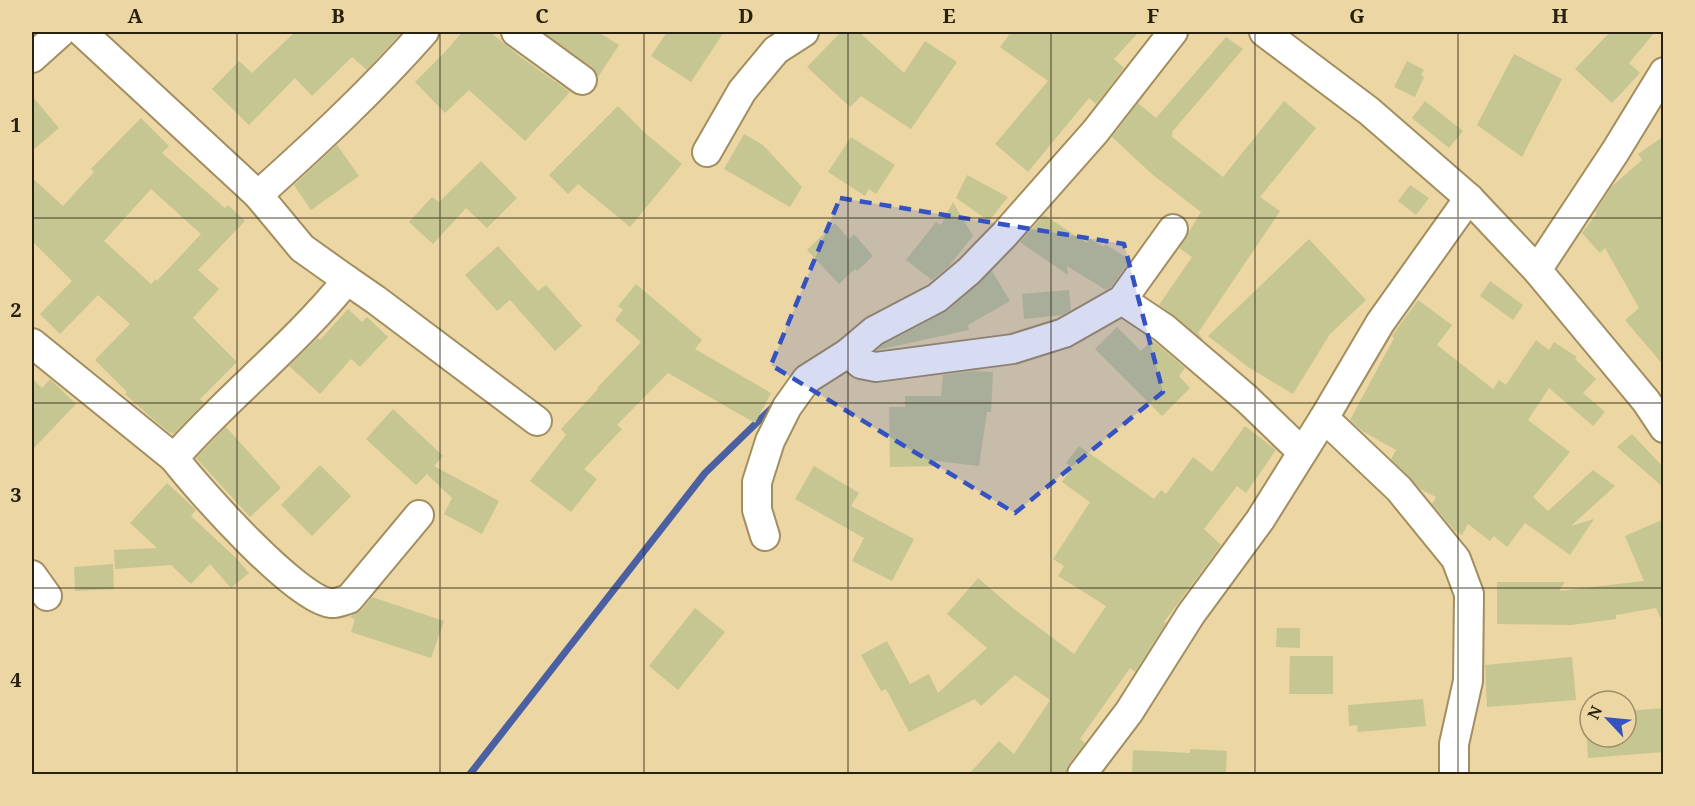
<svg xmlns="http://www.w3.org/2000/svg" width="1695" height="806" font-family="'Noto Serif',serif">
  <rect width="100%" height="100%" fill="#ebd6a4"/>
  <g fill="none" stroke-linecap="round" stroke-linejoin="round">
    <polyline stroke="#4b60a2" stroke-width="7" points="470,774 705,473 774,406"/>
  </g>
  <g fill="#c6c692" fill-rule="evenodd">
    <polygon points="295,32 402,32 367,70 352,57 312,96 295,78 249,125 212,89 239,61 252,73"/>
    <polygon points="462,32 490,32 518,55 570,92 525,141 469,90 445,113 415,82 445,52"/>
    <polygon points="543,32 598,32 619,45 598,77 592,67"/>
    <polygon points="667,32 724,32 691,82 651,56"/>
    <polygon points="841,32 859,32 904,73 925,41 957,62 911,129 861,96 850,107 807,67"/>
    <polygon points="1011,32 1139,32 1114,59 1124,68 1096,104 1089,98 1028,172 995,144 1048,81 1000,47"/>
    <polygon points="1610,32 1655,32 1629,63 1640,73 1612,103 1575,69"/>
    <polygon points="1226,37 1243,49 1172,132 1173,133 1171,136 1223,177 1284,101 1316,128 1260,197 1280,211 1198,333 1204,341 1159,305 1192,257 1179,248 1201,212 1153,175 1112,137 1138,103 1156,118"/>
    <polygon points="1514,54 1562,79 1522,157 1477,125"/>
    <polygon points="1407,61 1424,70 1421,75 1424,77 1415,97 1394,87"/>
    <polygon points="32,96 59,128 32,151"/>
    <polygon points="1425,101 1463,131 1449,148 1412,118"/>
    <polygon points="618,106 644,132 682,164 630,227 578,184 568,194 549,175"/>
    <path d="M141,118L169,146L162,153L225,208L228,205L245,221L198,270L219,289L193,318L237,362L200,399L204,403L173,434L171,432L170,433L154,420L125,394L127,392L95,360L130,324L98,295L60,334L40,314L72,281L32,241V178L63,206L94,172L91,169ZM151,189L201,234L157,281L156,279L151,284L104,241Z"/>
    <polygon points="744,134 763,145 802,187 790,207 724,169"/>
    <polygon points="1664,136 1664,366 1625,320 1639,308 1605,248 1600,253 1582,233 1597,213 1595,212 1612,186 1642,160 1638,154"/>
    <polygon points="851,137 895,165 876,194 869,189 865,196 828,172"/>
    <polygon points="337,145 359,176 311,210 294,185"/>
    <polygon points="481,161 517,198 487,228 466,208 433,244 409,222 432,197 439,202"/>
    <polygon points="967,175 1008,197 989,221 956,198"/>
    <polygon points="1410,185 1429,198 1416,215 1398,201"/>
    <polygon points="953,202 973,236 949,266 932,280 906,260 936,222 941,225"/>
    <polygon points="1044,215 1087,243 1090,239 1104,247 1105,244 1130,260 1111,287 1106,290 1067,266 1068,275 1020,242"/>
    <polygon points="835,223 849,239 854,234 873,256 857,271 855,269 839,284 807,250"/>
    <polygon points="1309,239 1366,300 1330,334 1293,394 1248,367 1208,336"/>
    <polygon points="498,246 538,291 546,285 582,326 555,351 510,300 497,311 465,275"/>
    <polygon points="992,271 1010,301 968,325 969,330 877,350 883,345 947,311"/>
    <polygon points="1490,281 1523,305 1513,320 1480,296"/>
    <polygon points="636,284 702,340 695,349 771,393 755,423 668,373 617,425 622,429 584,469 597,479 571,512 530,481 566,435 561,429 598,389 597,388 641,342 615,320 623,310 618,306"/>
    <polygon points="1069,290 1071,310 1063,315 1024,319 1022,294"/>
    <polygon points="1418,300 1452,325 1437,345 1493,389 1499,380 1506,385 1536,340 1549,350 1554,342 1577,357 1575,359 1596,379 1583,393 1605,412 1593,426 1549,388 1528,420 1570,452 1533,497 1548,511 1593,470 1615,486 1571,526 1594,519 1570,555 1525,523 1507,547 1494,536 1490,541 1468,524 1462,535 1454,530 1432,504 1436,497 1420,489 1391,459 1396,450 1362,431 1350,420 1394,338 1392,336"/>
    <polygon points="348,309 362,322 367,317 388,337 360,367 351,359 320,394 289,366 318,338 320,340"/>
    <polygon points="1117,327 1141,351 1152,340 1185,368 1179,376 1190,388 1162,416 1095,349"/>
    <polygon points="974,371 993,372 991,412 987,412 979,466 936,461 936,466 890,467 889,407 905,407 905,396 941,396 943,375"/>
    <polygon points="32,378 42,388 50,379 76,404 32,450"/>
    <polygon points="393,409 443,456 434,466 499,501 482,534 444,514 452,498 427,474 416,485 366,439"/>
    <polygon points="1245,426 1276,450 1246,493 1237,486 1204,529 1221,545 1164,622 1166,623 1135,672 1130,668 1080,739 1085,743 1069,764 1065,774 969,774 999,741 1014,754 1050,700 1015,675 981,706 975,699 909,732 886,689 881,691 861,655 887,641 910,684 929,674 938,693 987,648 947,614 978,578 1014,609 1074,654 1106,606 1058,576 1064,566 1053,559 1090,502 1062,482 1072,467 1066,463 1079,446 1154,499 1161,490 1166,494 1193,457 1212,472"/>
    <polygon points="226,427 281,488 250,517 196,458"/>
    <polygon points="1632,434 1664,468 1664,488 1617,447"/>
    <polygon points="320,465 351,496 312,536 281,505"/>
    <polygon points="814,466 859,493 851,506 914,539 892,581 852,561 864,538 795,499"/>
    <polygon points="167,483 196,510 191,516 237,559 249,573 231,588 210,564 191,584 171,565 115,569 114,550 157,548 130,523"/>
    <polygon points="1664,519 1664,626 1656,608 1616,615 1616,619 1571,625 1497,624 1497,582 1565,582 1559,591 1644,581 1625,536"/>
    <polygon points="113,564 114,589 75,591 74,567"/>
    <polygon points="372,597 444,621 431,658 351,632 355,619 350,617 351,616 362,610"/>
    <polygon points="695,608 725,632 678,690 649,666"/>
    <polygon points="1277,628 1300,628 1300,648 1276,647"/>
    <polygon points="1290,656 1333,656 1333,694 1289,694"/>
    <polygon points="1572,657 1576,700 1487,707 1485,665"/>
    <polygon points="1423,699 1426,726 1358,732 1357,725 1349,726 1348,705"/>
    <polygon points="1664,708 1664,752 1588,758 1587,737 1626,737 1626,711"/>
    <polygon points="1190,749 1227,751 1226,774 1132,774 1133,750 1190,753"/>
  </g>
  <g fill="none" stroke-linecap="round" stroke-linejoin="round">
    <g stroke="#a28e5f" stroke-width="32">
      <g id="minor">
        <path d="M82,32L258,195L302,248L347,280C295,345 228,396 174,458C196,487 297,601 331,603C336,604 344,600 349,599L419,515"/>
        <polyline points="516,32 582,80"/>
        <polyline points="1264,32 1369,111 1469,198 1537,270 1646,401 1664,428"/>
        <polyline points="32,58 61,32"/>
        <polyline points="707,152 742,91 776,50 804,32"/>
        <path d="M258,195C316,143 372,91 424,32"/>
        <polyline points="1537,270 1615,152 1664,72"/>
        <polyline points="347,280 376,300 537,421"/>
        <polyline points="1122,300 1164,328 1247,399 1302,452"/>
        <polyline points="32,343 174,458"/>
        <polyline points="848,353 861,364 876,367 1013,349 1064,333 1122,300 1173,229"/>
        <polyline points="1324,418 1399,489 1456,559 1469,594 1468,681 1454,744 1454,774"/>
        <polyline points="765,536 757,510 757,482 770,441 787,407 807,379 848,353 874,331 937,298 969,271 1004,235 1095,132 1173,32"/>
        <polyline points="32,575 47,596"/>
        <polyline points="1082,774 1129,712 1191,614 1260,520 1324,418 1380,323 1469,198"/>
      </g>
    </g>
    <use href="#minor" stroke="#fff" stroke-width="28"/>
  </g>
  <path fill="#3552c3" fill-opacity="0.2" stroke="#3552c3" stroke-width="4.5" stroke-dasharray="12 8" stroke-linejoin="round" d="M840,198L1124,244L1163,392L1015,513L771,365Z"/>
  <path fill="none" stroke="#28210d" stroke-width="1.5" stroke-opacity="0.55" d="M237,32V774M440,32V774M644,32V774M848,32V774M1051,32V774M1255,32V774M1458,32V774M32,218H1664M32,403H1664M32,588H1664"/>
  <rect width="1695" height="806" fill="none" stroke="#ebd6a4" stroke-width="66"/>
  <g transform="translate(1608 719) rotate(296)"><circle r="28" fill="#ebd6a4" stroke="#9d8e68" stroke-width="1.5"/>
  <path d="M0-4.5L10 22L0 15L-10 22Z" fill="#3552c3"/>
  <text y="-9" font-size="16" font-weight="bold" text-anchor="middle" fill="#28210d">N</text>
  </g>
  <rect x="33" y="33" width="1629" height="740" fill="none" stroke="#28210d" stroke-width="2"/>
  <g font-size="20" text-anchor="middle" font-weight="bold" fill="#28210d">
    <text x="135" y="23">A</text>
    <text x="338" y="23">B</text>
    <text x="542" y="23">C</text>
    <text x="746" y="23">D</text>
    <text x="949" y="23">E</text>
    <text x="1153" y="23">F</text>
    <text x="1357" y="23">G</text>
    <text x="1560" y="23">H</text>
    <text x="16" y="132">1</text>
    <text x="16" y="317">2</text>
    <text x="16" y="502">3</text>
    <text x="16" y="687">4</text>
  </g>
</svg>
